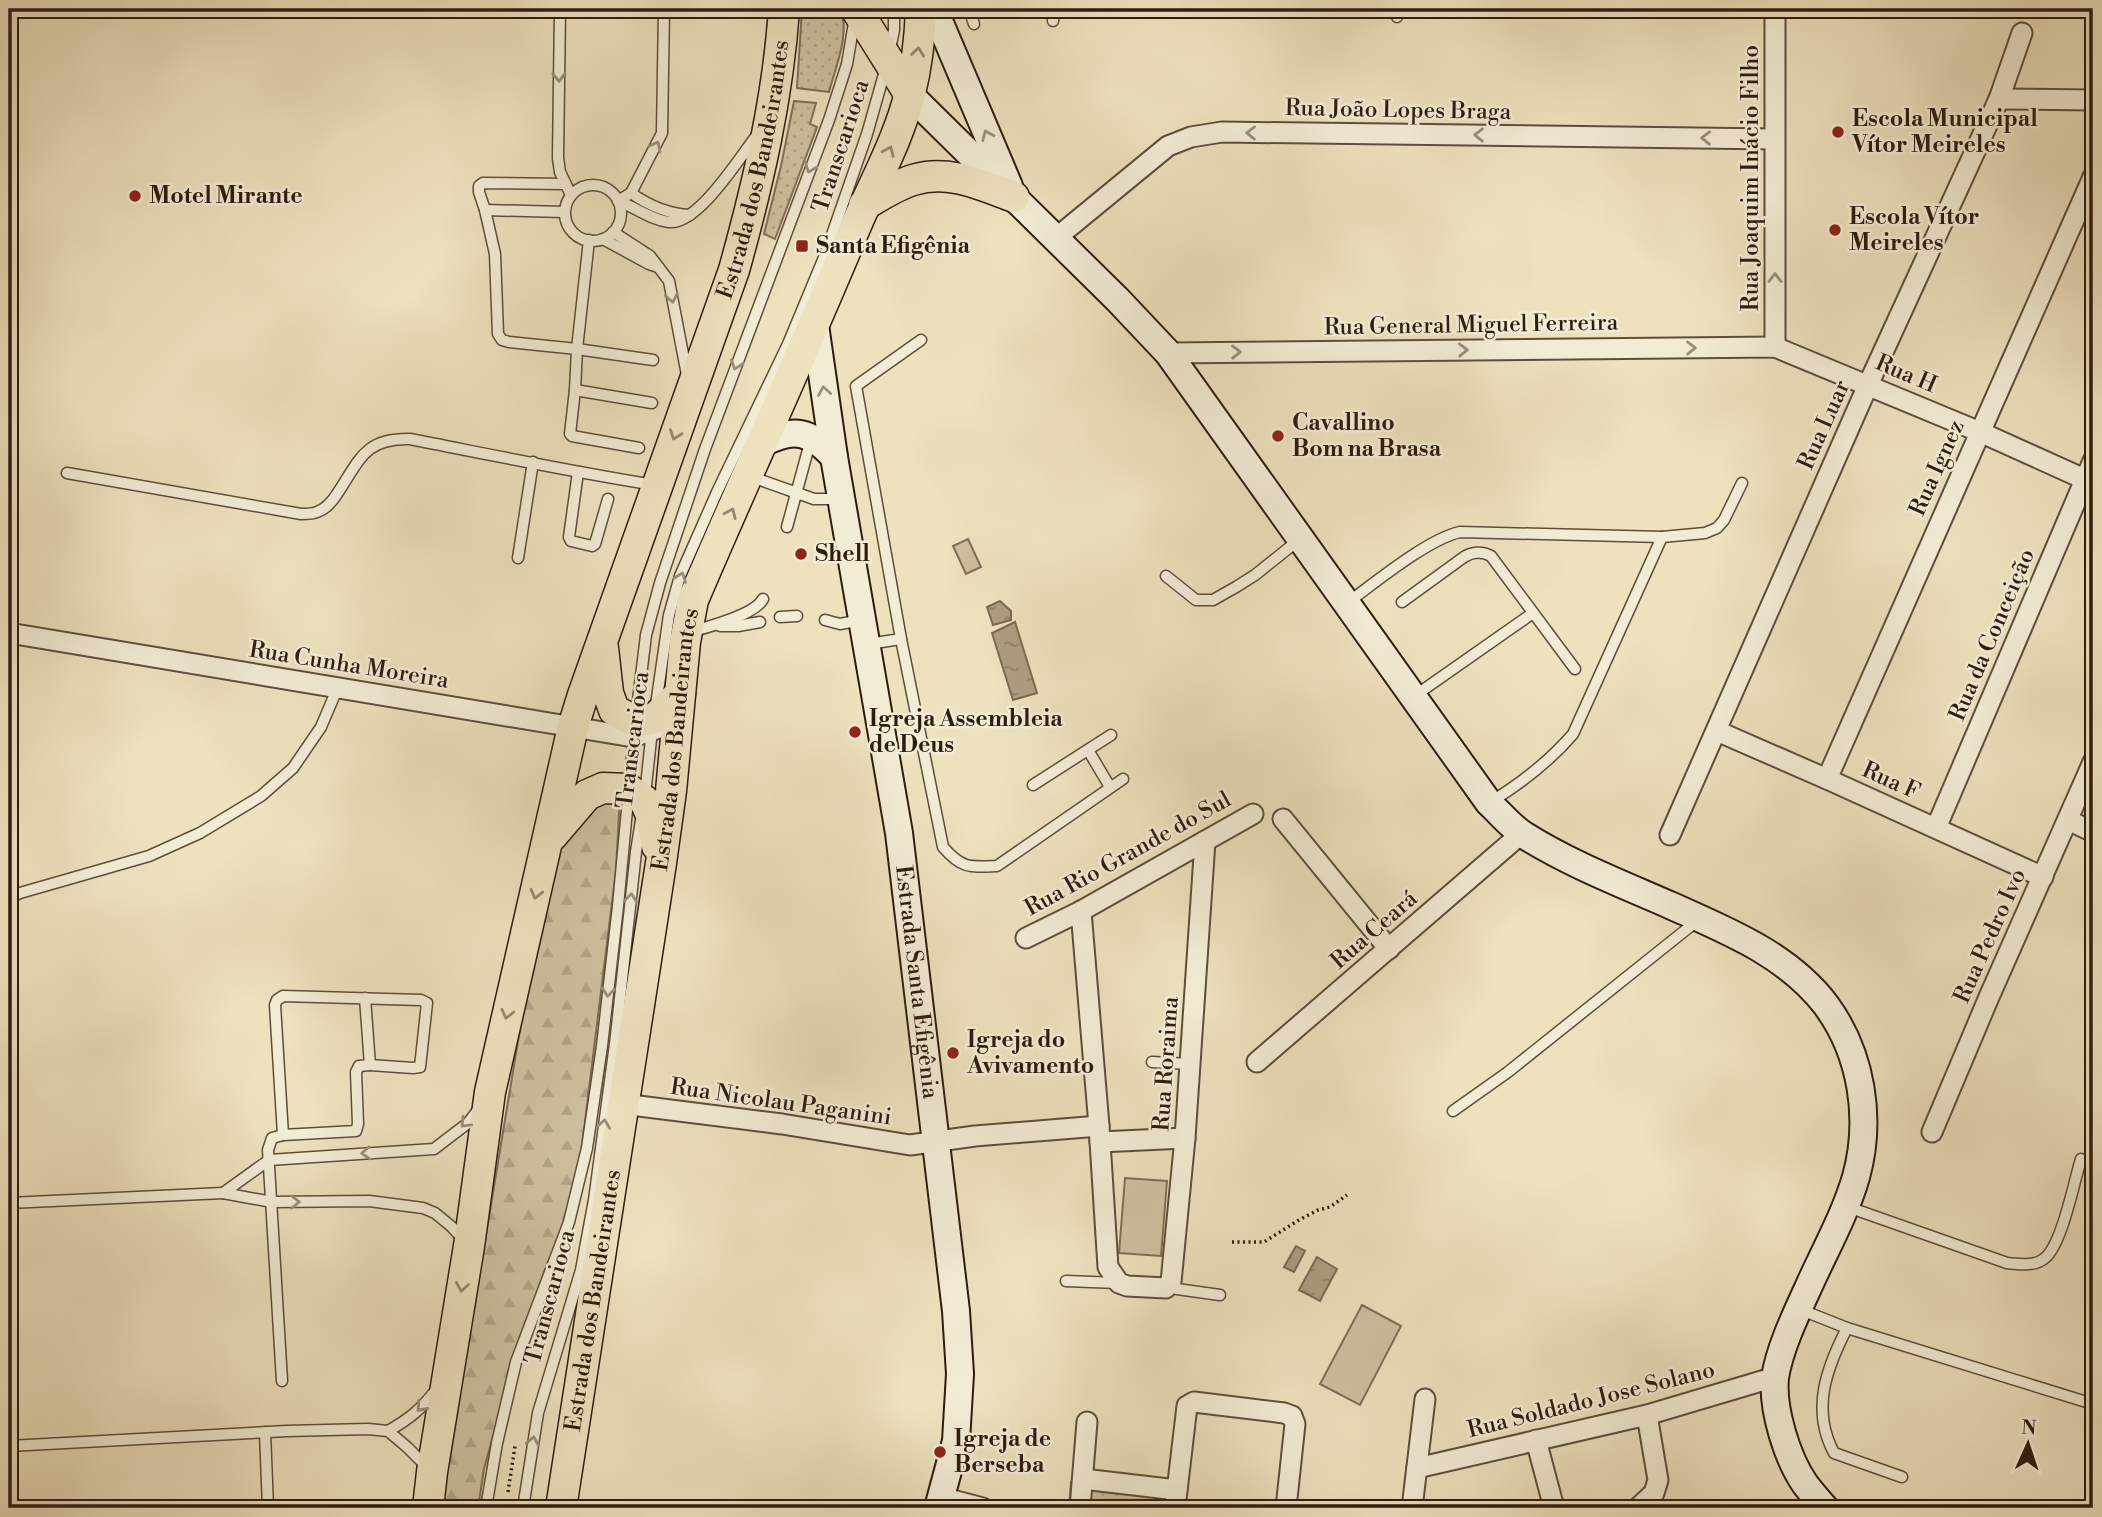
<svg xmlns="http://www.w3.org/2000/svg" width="2102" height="1517" font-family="'Libre Bodoni',serif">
  <defs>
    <pattern id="forest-firs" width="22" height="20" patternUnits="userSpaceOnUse" patternTransform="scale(1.75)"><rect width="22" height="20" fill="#cdc0a0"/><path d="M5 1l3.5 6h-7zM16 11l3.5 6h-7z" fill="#b0a489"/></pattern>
    <pattern id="park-dots" width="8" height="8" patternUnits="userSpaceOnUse" patternTransform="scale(1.75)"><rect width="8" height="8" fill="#cdc0a0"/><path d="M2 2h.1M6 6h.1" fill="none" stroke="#b0a489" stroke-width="1.8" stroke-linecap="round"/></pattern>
    <pattern id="water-ripples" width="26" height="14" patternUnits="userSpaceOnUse" patternTransform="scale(1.75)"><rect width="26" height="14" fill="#ac9e83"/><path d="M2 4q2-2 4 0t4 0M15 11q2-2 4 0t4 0" fill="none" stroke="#8c806a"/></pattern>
  </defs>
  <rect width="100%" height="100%" fill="#ede1be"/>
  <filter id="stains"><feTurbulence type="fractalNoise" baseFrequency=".00286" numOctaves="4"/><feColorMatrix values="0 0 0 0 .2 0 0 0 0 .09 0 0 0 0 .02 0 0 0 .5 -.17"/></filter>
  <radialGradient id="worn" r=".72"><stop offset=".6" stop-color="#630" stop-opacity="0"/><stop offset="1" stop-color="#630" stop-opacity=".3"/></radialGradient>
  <g fill="#cdc0a0" stroke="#7e6e58" stroke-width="2">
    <polygon points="968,539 981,567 966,574 953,546"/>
    <polygon points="1125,1178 1167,1181 1161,1256 1119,1253"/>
    <polygon points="1362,1305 1401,1326 1360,1405 1320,1384"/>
  </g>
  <polygon fill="url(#forest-firs)" stroke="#7e6e58" stroke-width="2" points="620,795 616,870 580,1162 561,1234 518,1344 484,1469 478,1508 441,1508 518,1041 553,854 562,818"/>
  <g fill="url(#park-dots)" stroke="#7e6e58" stroke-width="2">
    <path d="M802,9H840C851,32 835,68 829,92L797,88Z"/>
    <polygon points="794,101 816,103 810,124 817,127 775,239 764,234 781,166"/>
    <polygon points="1071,1482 1162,1491 1160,1508 1069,1508"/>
  </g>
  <g fill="url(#water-ripples)" stroke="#7a6a55" stroke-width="2">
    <polygon points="1000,601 1011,611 1011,620 993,625 987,607"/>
    <polygon points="1015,622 1037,693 1013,700 992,633"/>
    <polygon points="1296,1246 1305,1251 1294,1272 1284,1267"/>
    <polygon points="1317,1257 1337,1269 1320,1301 1299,1290"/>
  </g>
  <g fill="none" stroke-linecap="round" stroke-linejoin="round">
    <g stroke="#5e4d3c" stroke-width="13">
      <g id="lane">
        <polyline points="560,9 558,158 560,172 571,195"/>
        <polyline points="969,9 974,24"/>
        <polyline points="1053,9 1053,21"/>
        <polyline points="1397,9 1397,17"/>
        <polyline points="890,49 894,30 894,9"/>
        <circle cx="593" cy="213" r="28"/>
        <path d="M631,193C648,205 668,214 690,215"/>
        <polyline points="618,201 631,193 662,133 664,9"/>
        <path d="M618,201C635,207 651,220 669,222C698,225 740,157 757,135"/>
        <polyline points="485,210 479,192 479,186 483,183 565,184"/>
        <polyline points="564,212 485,210 495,254 498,334 502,340 509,342 577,349 575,390 570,434 572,436 639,448"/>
        <polyline points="613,232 650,256 669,281 687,375"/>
        <polyline points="603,239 649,264 658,267"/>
        <polyline points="589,240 577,349 653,360"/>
        <polyline points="575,390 652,403"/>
        <polyline points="578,472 569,537 571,541 592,546 595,544 608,499"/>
        <path d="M67,473L301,514C306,514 313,514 317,512C326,509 332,502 337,494C360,460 364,438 410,439C492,455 573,472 655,485"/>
        <polyline points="749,476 814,499 838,499"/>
        <polyline points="787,527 811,439"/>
        <polyline points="518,558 533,462"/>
        <polyline points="1166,576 1196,600 1213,600 1236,587 1255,575 1300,539"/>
        <path d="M1402,602L1464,557C1472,552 1482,551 1491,556L1575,669"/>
        <path d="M1347,603C1376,582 1428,539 1460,532L1662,537L1705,533L1717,528L1724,520L1742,483"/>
        <polyline points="780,617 797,616"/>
        <polyline points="825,620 840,624 862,620"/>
        <polyline points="720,626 738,626 760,622"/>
        <path d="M690,632C708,627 755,615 763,599"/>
        <path d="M901,639L943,847C962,869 970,867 997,866L1123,779"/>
        <polyline points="868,644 901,639 856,386 921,340"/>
        <polyline points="1413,697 1533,613"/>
        <polyline points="656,705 669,615 680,576 718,490 788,344 825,255 867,134 886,67"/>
        <polyline points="636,717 646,635 660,583 705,449 829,120 847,64 854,23"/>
        <polyline points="1088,750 1110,787"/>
        <polyline points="1033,785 1111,735"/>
        <polyline points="645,795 652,730"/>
        <path d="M1489,803C1520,784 1549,762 1573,734L1662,537"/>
        <polyline points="9,898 20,893 149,856 200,833 261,796 293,768 321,727 338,687"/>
        <polyline points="1152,1062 1190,1064"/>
        <polyline points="1453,1111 1508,1072 1697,921"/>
        <polyline points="283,1135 356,1131 358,1124 356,1072 359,1066 370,1065 365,998"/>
        <polyline points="9,1203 223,1193"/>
        <path d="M1848,1207L2007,1263C2019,1264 2035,1267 2045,1258C2062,1244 2074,1182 2081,1159"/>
        <polyline points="463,1239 452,1227 435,1213 423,1208 369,1201 272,1202 223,1193 269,1160 434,1149 468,1123 478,1110"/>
        <polyline points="1066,1281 1118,1283"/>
        <polyline points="1169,1286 1177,1289 1220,1295"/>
        <polyline points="1799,1309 1847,1328 2093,1404"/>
        <path d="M1847,1328C1826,1369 1811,1410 1834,1453L1902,1477"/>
        <polyline points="282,1381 268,1150 272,1138 283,1135 275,1005 277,1000 283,996 421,1000 427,1003 420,1067 413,1068 370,1065"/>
        <path d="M388,1431C411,1418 420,1410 437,1389"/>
        <polyline points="265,1432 268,1508"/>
        <polyline points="9,1446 287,1431 368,1429 388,1431 407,1447 428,1468"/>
        <polyline points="486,1508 497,1443 516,1362 569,1222 587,1148 602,1046 618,906 634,735"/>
        <polyline points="523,1508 538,1413 581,1270 594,1200 615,1044 636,852 641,820"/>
      </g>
    </g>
    <g stroke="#5e4d3c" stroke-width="23">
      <g id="street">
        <polyline points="1775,9 1775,347"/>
        <polyline points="1999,99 2093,100"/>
        <polyline points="1056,238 1168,146 1191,137 1222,132 1774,139"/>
        <polyline points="1168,353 1775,347 1980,432 2093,483"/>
        <polyline points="9,633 633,737 659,728"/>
        <polyline points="1717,731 1827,779 2043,877"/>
        <polyline points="1827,779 2093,177"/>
        <polyline points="1283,819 1389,949"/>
        <polyline points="2068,820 2093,832"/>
        <polyline points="1936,828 2093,461"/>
        <polyline points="1670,835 1868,385 1999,99 2022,33"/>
        <polyline points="1081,911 1099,1126 1108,1267 1119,1283 1127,1286 1166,1288 1171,1282 1185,1138 1205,841"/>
        <polyline points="1026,938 1081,911 1253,814"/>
        <polyline points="1257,1062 1521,834"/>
        <polyline points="623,1104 782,1124 910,1145 975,1136 1099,1126"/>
        <polyline points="1932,1132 1989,997 2093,762"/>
        <polyline points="1100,1142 1185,1138"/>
        <polyline points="1536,1440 1554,1508"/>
        <polyline points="1417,1468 1647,1415 1775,1377"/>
        <polyline points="1083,1479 1177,1490"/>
        <polyline points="941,1497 983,1508"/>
        <polyline points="1080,1508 1087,1422"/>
        <polyline points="1175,1508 1187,1406 1194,1402 1284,1413 1292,1416 1295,1424 1286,1508"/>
        <polyline points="1412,1508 1425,1399"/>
        <polyline points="1638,1508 1654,1493 1658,1480 1647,1415"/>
      </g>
    </g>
    <g stroke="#2e1c10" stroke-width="30">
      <g id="secondary">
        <polyline points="934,9 1009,186"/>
        <path d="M910,95L1118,300L1168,353L1489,803C1500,813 1511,827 1524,835C1570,864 1622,884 1672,906C1728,931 1788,955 1826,1005C1862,1054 1872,1119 1856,1177C1845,1215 1824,1252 1808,1288C1796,1314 1779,1350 1775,1378C1772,1409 1787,1458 1805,1484C1811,1492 1818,1500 1825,1508"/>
        <path id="s1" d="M815,325L834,457L899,833L956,1311L960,1374L956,1441L938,1508"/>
        <path d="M763,443C795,427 810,431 834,457"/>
      </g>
    </g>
    <g stroke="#2e1c10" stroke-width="33">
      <g id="primary">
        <polyline points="856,9 910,95"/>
        <path d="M864,205C880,196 896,185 913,180C949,169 981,185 1014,197"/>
        <polyline points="603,648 608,693 614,710 636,722 655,718 680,694"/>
        <polyline points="552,836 587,795 603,788 628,789 645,801 651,815 657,846"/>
        <path id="s2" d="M428,1508L432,1472L469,1246L490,1092L573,727L583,695L734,270C758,184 778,98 784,9"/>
        <path id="s3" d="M561,1508L661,863L671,791L685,642L693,600C745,478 801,358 852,235C871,188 898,142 910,93C917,65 920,37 921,9"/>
      </g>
    </g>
    <g stroke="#2e1c10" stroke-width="3.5" stroke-dasharray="2 3.5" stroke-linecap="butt">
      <polyline points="836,164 849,128"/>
      <polyline points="1232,1242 1264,1242 1299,1220 1318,1210 1330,1207 1347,1195"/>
      <polyline points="508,1492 515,1446"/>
    </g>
    <use href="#lane" stroke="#f3ecd5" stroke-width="10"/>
    <use href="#street" stroke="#f3ecd5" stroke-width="19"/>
    <use href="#secondary" stroke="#f3ecd5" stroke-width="26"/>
    <use href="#primary" stroke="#ede1be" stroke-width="30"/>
  </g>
  <defs><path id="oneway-chevron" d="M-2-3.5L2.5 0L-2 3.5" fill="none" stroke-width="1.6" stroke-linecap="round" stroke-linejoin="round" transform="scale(1.75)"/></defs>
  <g stroke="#978870">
    <use href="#oneway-chevron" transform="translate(918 52) rotate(-82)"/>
    <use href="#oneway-chevron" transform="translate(889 151) rotate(-66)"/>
    <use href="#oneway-chevron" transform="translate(675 435) rotate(110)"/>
    <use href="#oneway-chevron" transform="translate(731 513) rotate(-66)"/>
    <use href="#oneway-chevron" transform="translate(536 894) rotate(104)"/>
    <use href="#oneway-chevron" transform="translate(507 1014) rotate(103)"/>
    <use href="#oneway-chevron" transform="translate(462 1287) rotate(99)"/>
  </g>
  <g stroke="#9a8e7c">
    <use href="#oneway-chevron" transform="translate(559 77) rotate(89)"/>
    <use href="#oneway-chevron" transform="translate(1251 133) rotate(-179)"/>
    <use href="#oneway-chevron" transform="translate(987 135) rotate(-114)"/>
    <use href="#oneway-chevron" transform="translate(1479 135) rotate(-179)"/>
    <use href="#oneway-chevron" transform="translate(1706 138) rotate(-179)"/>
    <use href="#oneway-chevron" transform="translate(656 146) rotate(-63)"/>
    <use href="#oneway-chevron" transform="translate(810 168) rotate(111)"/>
    <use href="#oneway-chevron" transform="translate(1775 278) rotate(-90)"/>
    <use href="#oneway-chevron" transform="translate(672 298) rotate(79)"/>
    <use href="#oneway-chevron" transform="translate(1691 348) rotate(-1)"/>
    <use href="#oneway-chevron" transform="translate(1463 350) rotate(-1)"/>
    <use href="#oneway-chevron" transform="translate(1236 352) rotate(-1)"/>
    <use href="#oneway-chevron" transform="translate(736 365) rotate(110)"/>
    <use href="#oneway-chevron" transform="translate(824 391) rotate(-99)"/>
    <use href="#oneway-chevron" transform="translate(681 577) rotate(-70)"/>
    <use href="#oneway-chevron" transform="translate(631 898) rotate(-84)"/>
    <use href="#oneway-chevron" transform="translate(608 992) rotate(96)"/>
    <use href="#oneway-chevron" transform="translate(465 1123) rotate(135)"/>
    <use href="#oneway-chevron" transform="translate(604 1124) rotate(-82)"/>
    <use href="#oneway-chevron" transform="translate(366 1153) rotate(177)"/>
    <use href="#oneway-chevron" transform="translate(295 1202)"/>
    <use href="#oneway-chevron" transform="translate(421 1407) rotate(132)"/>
    <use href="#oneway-chevron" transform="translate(533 1441) rotate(-80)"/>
  </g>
  <g fill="#8f2418" stroke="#f3ecd5" stroke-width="2.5">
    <circle cx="1838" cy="132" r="7"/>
    <circle cx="135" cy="196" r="7"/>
    <circle cx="1835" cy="230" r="7"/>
    <rect x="795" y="239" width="14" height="14" rx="3.5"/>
    <circle cx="1278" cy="436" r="7"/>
    <circle cx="801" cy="554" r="7"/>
    <circle cx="855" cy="732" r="7"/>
    <circle cx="953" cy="1053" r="7"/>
    <circle cx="940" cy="1452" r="7"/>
  </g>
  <g text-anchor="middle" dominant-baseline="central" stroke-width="5" stroke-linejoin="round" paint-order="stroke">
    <g font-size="23" fill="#2e1c10" stroke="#f3ecd5">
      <text transform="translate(1398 110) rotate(1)">Rua João Lopes Braga</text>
      <text transform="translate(841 146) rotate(-72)">Transcarioca</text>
      <text stroke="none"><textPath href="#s2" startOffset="1382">Estrada dos Bandeirantes</textPath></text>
      <text transform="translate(1751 178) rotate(-90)">Rua Joaquim Inácio Filho</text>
      <text transform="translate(1471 325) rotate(-1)">Rua General Miguel Ferreira</text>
      <text transform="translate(1906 374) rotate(23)">Rua H</text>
      <text transform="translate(1824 425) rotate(-66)">Rua Luar</text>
      <text transform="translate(1937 468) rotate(-66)">Rua Ignez</text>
      <text transform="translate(1992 635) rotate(-67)">Rua da Conceição</text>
      <text transform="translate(349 665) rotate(9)">Rua Cunha Moreira</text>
      <text transform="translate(633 740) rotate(-83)">Transcarioca</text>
      <text stroke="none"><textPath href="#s3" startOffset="777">Estrada dos Bandeirantes</textPath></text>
      <text transform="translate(1891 781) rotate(24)">Rua F</text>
      <text transform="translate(1128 854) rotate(-29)">Rua Rio Grande do Sul</text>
      <text transform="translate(1374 930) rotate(-41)">Rua Ceará</text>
      <text transform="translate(1990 936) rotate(-66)">Rua Pedro Ivo</text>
      <text stroke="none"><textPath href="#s1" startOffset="665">Estrada Santa Efigênia</textPath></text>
      <text transform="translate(1166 1064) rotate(-86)">Rua Roraima</text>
      <text transform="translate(781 1102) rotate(8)">Rua Nicolau Paganini</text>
      <text transform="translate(550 1297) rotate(-75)">Transcarioca</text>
      <text stroke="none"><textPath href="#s3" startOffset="210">Estrada dos Bandeirantes</textPath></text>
      <text transform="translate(1591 1400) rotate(-14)">Rua Soldado Jose Solano</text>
    </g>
    <g font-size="23" font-weight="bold" fill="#2e1c10" stroke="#f3ecd5" text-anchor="start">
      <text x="1852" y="119">Escola Municipal<tspan x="1852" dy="26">Vítor Meireles</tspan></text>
      <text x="149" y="196">Motel Mirante</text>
      <text x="1849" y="217">Escola Vítor<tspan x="1849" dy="26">Meireles</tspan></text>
      <text x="816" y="246">Santa Efigênia</text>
      <text x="1292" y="423">Cavallino<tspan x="1292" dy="26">Bom na Brasa</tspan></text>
      <text x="815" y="554">Shell</text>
      <text x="869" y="719">Igreja Assembleia<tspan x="869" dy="26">de Deus</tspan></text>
      <text x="967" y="1040">Igreja do<tspan x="967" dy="26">Avivamento</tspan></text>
      <text x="954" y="1439">Igreja de<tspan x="954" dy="26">Berseba</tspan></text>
    </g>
  </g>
  <rect width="2102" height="1517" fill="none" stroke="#ede1be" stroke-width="35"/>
  <rect x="10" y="10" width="2081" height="1496" fill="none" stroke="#2e1c10" stroke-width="3.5"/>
  <rect x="18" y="18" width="2067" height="1482" fill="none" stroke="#2e1c10" stroke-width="2"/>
  <g transform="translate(2028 1444) rotate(3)" stroke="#f3ecd5" stroke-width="5" paint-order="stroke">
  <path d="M0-5L12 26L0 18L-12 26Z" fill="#2e1c10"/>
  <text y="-10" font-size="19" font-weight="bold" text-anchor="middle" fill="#2e1c10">N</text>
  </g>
  <rect width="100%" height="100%" filter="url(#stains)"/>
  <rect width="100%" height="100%" fill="url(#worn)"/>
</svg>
